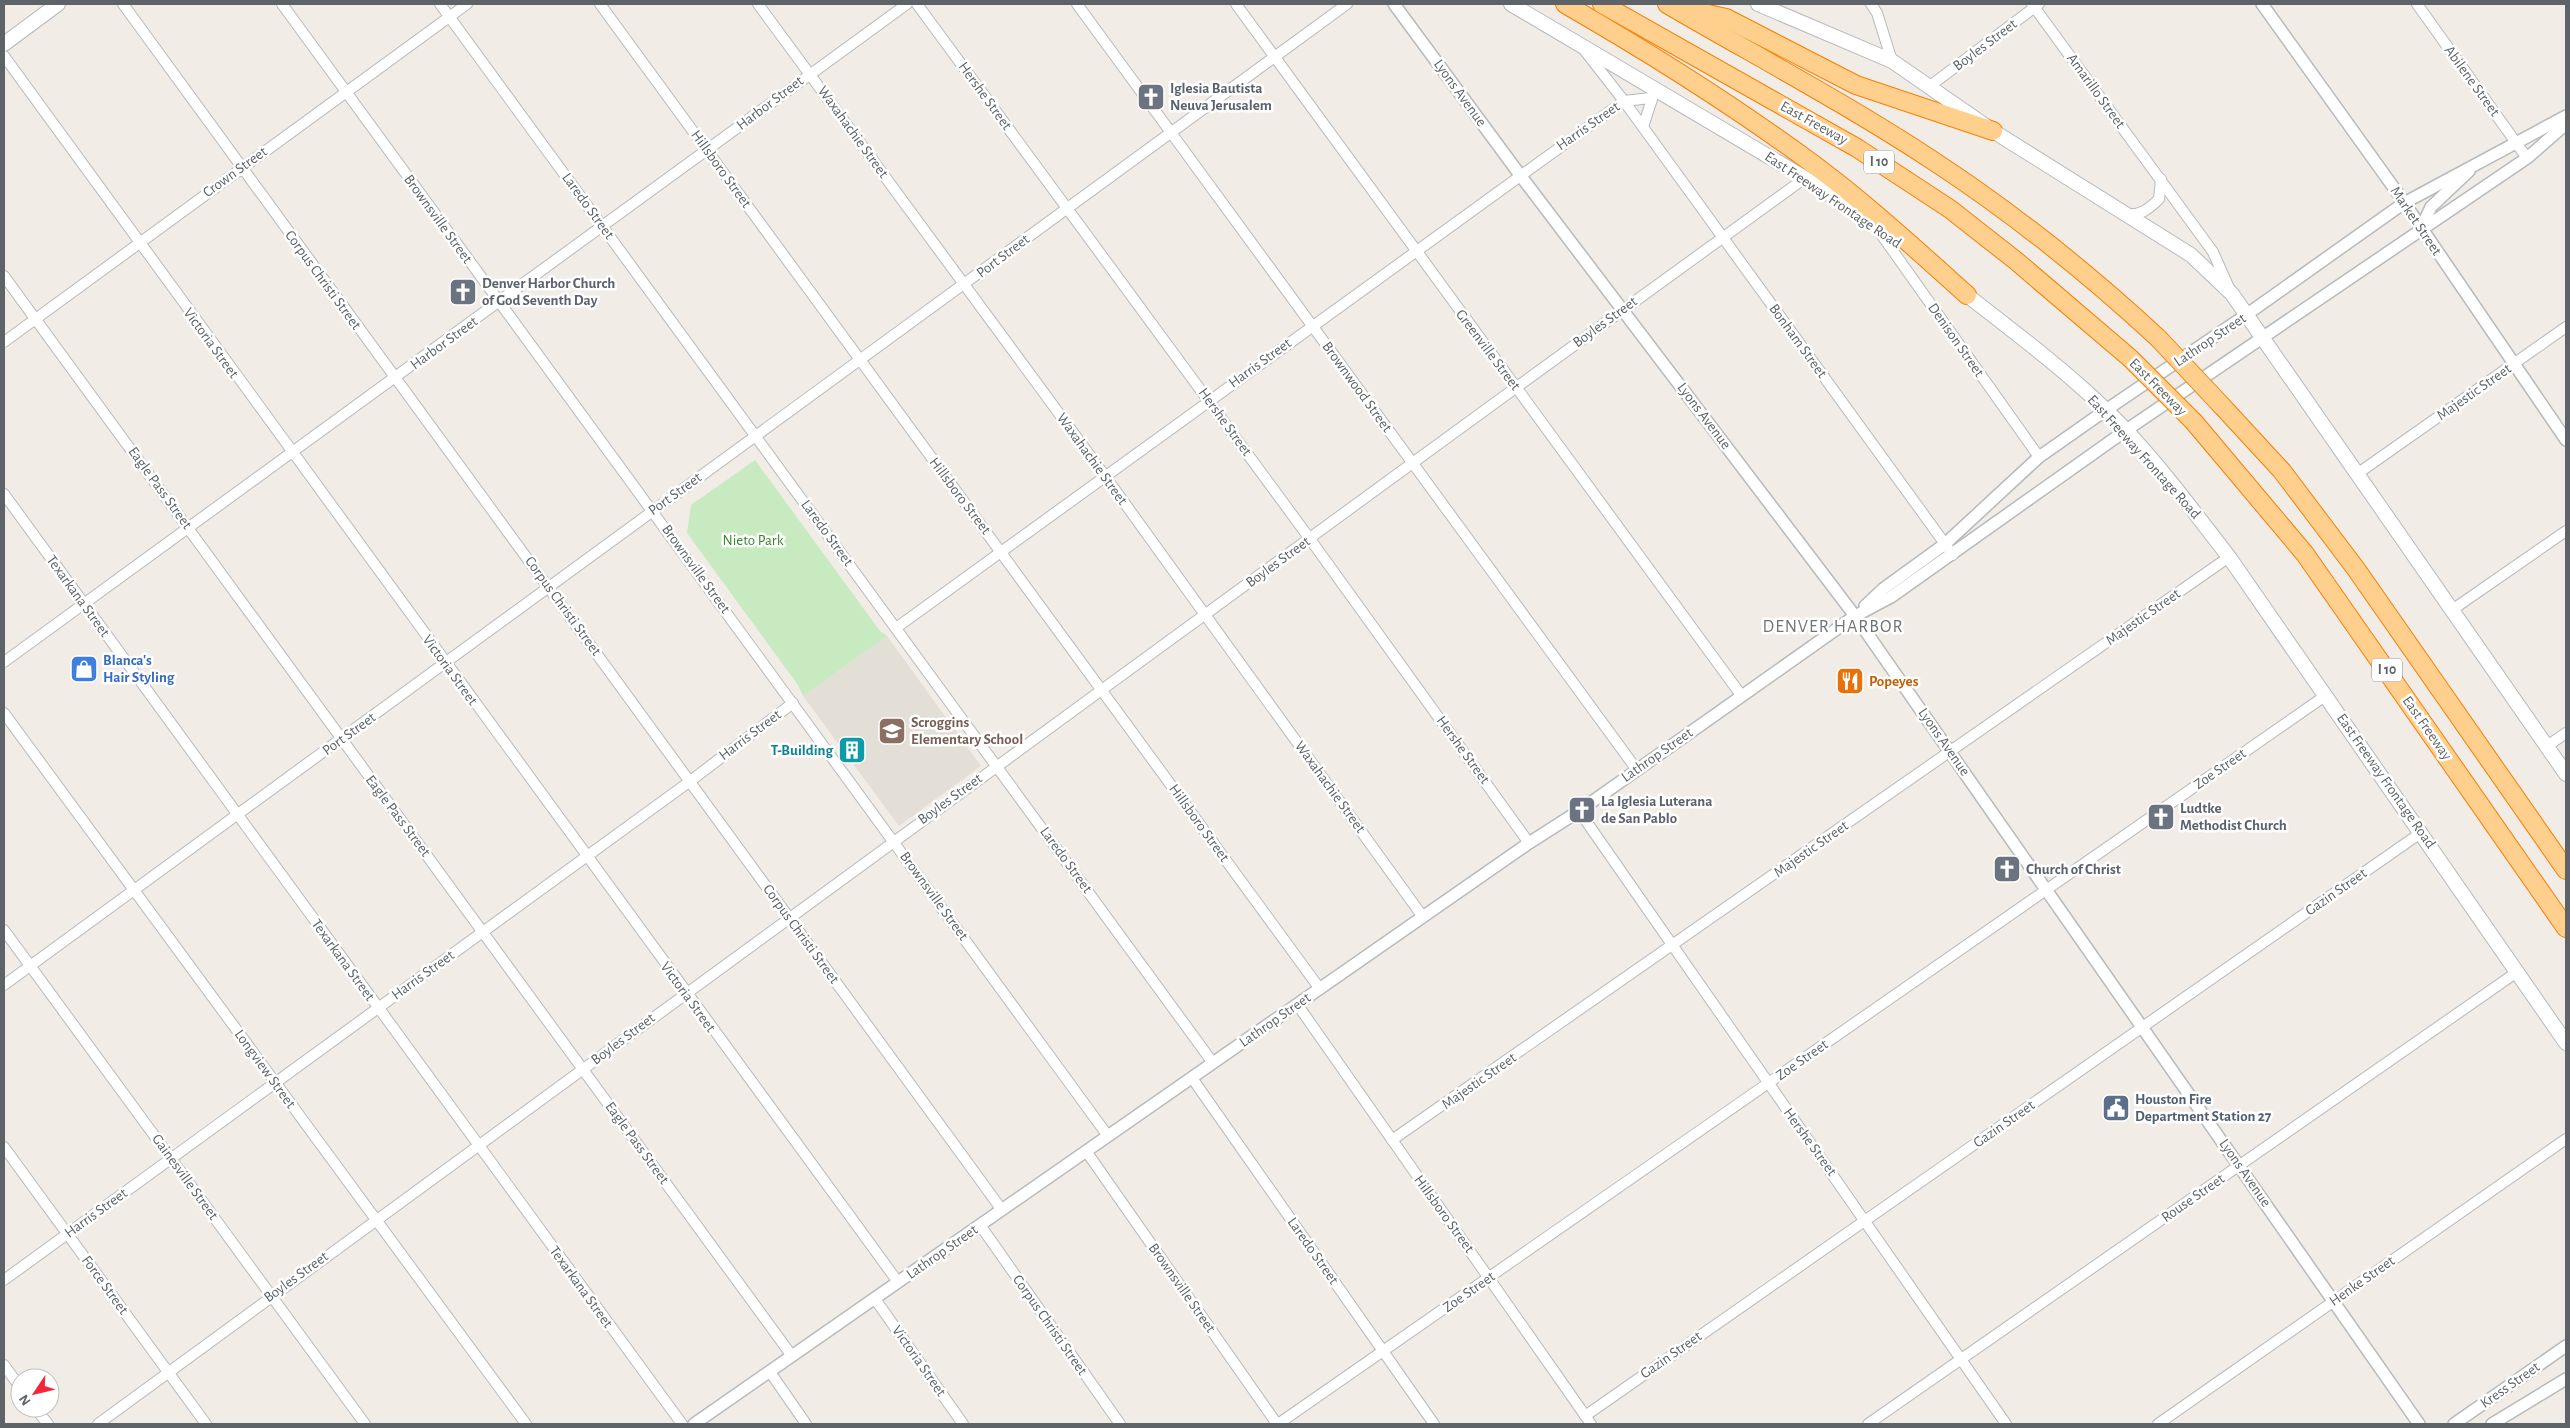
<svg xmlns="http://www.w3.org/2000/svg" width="2570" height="1428" font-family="'Alegreya Sans',sans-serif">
  <rect width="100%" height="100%" fill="#f1ece6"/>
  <polygon fill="#e3ded6" points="887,636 981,766 899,826 803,696"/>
  <polygon fill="#c8eac1" points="755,460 880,631 887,636 803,696 798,685 687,533 691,505"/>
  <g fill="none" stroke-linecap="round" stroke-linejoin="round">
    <g stroke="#b6babd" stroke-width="12">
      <g id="minor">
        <polyline points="123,4 1002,1210"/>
        <polyline points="282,4 1108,1136"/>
        <polyline points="440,4 1213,1063"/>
        <polyline points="600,4 1320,989"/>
        <polyline points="758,4 1105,476 1423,917"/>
        <polyline points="917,4 1310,539 1529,843"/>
        <polyline points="1077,4 1637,770"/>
        <polyline points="1236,4 1741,695"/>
        <polyline points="1871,4 1877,13 1892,61"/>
        <polyline points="2032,4 2213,252 2229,288"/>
        <polyline points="2417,4 2527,158"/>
        <polyline points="1585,51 1624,101 1953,555"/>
        <polyline points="4,56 898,1282"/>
        <polyline points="1930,86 2039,4"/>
        <polyline points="1643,127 1654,93"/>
        <path d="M2126,214C2140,216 2149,209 2159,199L2161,179"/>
        <polyline points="1876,227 2039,457"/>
        <polyline points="4,276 792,1356"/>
        <polyline points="4,342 467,4"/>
        <polyline points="2357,474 2566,327"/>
        <polyline points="4,494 682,1424"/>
        <polyline points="2452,610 2566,531"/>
        <polyline points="896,628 1624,101 1651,98"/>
        <polyline points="4,662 907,4"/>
        <polyline points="4,713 526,1424"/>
        <polyline points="2547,746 2566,733"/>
        <polyline points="1579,811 2006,1424"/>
        <polyline points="4,930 365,1424"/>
        <polyline points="4,985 1347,4"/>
        <polyline points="1297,1004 1591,1424"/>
        <polyline points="1192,1078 1434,1424"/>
        <polyline points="1392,1140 2229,557"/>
        <polyline points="4,1147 206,1424"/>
        <polyline points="1086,1151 1277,1424"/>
        <polyline points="980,1225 1120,1424"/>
        <polyline points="4,1280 689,782 793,703"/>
        <polyline points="875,1299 963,1424"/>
        <polyline points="4,1365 20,1387"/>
        <polyline points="770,1372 806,1424"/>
        <polyline points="35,1408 48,1424"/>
        <polyline points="1585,1416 2422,832"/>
        <path d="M98,1424C436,1173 777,926 1118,678C1347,512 1575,343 1805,178"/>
        <polyline points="1278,1424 2325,696"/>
        <polyline points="1868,1424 2517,972"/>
        <polyline points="2158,1424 2566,1139"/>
      </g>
    </g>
    <g stroke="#b6babd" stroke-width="14">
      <g id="tertiary">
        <polyline points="1394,4 1520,175 1855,616 2419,1424"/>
        <polyline points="2262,4 2399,195 2566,440"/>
        <polyline points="2422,226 2431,207 2469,171"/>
        <polyline points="1865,606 1883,589 1945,544 2039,457 2106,410 2246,315 2404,203 2566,116"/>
        <polyline points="694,1424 1529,843 1579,811 1855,616 1891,597 2125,431 2527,158 2566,124"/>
        <polyline points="2454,1424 2566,1346"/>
        <polyline points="2492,1424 2566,1379"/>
      </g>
    </g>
    <g stroke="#b4babe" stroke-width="16">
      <g id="secondary">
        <polyline points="1511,4 1805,178 1884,231"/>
        <polyline points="1758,4 1892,61 1993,131 2191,255 2232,294 2566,774"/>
        <polyline points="4,44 58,4"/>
        <path d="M1959,289C2009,328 2059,365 2105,409C2151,453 2190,507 2229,557L2566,1043"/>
      </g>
    </g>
    <g stroke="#f67f00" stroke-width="20">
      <g id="motorway">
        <path d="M1565,4C1652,54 1736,107 1817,167C1869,206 1918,251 1967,295"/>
        <polyline points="1602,4 1857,148 1950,209 2015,260 2130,358"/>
        <path d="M1667,4C1756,56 1849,105 1935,162C2014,214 2089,274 2158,338"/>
        <polyline points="1686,9 1726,18 1856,85 1993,131"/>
        <polyline points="2222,406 2282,471 2356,569 2566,870"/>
        <polyline points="2194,422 2305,554 2566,928"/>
      </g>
    </g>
    <use href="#minor" stroke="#fff" stroke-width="10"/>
    <use href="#tertiary" stroke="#fff" stroke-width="11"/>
    <use href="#secondary" stroke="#fff" stroke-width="14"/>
    <use href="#motorway" stroke="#ffcf8e" stroke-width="18"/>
    <g stroke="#f67f00" stroke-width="20" stroke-linecap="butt">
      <g id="motorway-bridge">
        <polyline points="2158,338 2222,406"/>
        <polyline points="2130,358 2194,422"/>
      </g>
    </g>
    <use href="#motorway-bridge" stroke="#ffcf8e" stroke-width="18"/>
  </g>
  <defs>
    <g id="church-square" transform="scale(1.4375)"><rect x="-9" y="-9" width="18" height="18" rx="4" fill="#6b7280" stroke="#fff"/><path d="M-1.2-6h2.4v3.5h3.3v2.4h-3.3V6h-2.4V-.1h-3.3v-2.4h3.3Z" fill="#fff"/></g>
    <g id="shop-square" transform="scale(1.4375)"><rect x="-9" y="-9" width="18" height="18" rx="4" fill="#3f7fe0" stroke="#fff"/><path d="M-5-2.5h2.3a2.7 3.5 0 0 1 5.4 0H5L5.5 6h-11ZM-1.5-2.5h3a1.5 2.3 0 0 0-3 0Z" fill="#fff"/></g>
    <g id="restaurant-square" transform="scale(1.4375)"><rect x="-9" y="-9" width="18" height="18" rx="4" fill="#e8710a" stroke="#fff"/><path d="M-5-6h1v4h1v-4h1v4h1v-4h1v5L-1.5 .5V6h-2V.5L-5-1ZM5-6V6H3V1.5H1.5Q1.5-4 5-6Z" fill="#fff"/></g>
    <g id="school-square" transform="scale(1.4375)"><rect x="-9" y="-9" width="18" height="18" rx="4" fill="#8d6e63" stroke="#fff"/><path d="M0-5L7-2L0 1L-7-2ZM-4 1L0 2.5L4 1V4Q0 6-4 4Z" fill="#fff"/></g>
    <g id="building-square" transform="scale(1.4375)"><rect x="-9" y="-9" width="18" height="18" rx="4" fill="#0f9aa8" stroke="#fff"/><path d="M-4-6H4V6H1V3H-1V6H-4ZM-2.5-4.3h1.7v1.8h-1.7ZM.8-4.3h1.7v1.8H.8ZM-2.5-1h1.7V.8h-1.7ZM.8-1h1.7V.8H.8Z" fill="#fff"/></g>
    <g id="civic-square" transform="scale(1.4375)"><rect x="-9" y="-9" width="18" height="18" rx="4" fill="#5c6f8a" stroke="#fff"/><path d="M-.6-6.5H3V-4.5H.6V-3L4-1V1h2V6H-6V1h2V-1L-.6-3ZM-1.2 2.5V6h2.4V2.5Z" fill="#fff"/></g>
  </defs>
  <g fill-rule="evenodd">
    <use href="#church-square" x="1151" y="97"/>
    <use href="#church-square" x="463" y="292"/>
    <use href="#shop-square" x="84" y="669"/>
    <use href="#restaurant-square" x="1850" y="681"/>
    <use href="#school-square" x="892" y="731"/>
    <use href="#building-square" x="852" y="750"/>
    <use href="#church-square" x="1582" y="810"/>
    <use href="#church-square" x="2161" y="817"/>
    <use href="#church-square" x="2007" y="869"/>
    <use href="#civic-square" x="2116" y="1108"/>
  </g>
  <g text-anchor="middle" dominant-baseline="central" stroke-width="5" stroke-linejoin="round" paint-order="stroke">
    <g fill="#fff" stroke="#8e9295" stroke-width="1">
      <rect x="1864" y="150.5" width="30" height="23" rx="4"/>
      <rect x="2372" y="658.5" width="30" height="23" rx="4"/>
    </g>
    <g font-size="14" font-weight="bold" fill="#5d6367">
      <text x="1879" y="162">I 10</text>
      <text x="2387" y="670">I 10</text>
    </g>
    <g font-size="15" fill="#5d6367" stroke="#fff">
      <text transform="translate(1985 45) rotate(-37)">Boyles Street</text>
      <text transform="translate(2472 81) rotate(54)">Abilene Street</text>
      <text transform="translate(2096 91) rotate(54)">Amarillo Street</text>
      <text transform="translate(1460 93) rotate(54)">Lyons Avenue</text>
      <text transform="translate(985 96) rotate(54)">Hershe Street</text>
      <text transform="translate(770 103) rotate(-37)">Harbor Street</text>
      <text transform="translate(1814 123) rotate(29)">East Freeway</text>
      <text transform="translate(1588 126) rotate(-35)">Harris Street</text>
      <text transform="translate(853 132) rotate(54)">Waxahachie Street</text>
      <text transform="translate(721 169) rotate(54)">Hillsboro Street</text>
      <text transform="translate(235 172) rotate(-36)">Crown Street</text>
      <text transform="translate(1833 200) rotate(34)">East Freeway Frontage Road</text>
      <text transform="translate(588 206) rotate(54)">Laredo Street</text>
      <text transform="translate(438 219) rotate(54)">Brownsville Street</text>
      <text transform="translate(2416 221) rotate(56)">Market Street</text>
      <text transform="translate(1003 256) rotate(-37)">Port Street</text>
      <text transform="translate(323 280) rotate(54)">Corpus Christi Street</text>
      <text transform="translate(1605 322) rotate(-36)">Boyles Street</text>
      <text transform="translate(1956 340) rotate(55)">Denison Street</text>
      <text transform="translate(2210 340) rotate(-34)">Lathrop Street</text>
      <text transform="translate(1798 341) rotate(54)">Bonham Street</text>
      <text transform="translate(211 343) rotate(54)">Victoria Street</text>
      <text transform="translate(444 343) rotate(-36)">Harbor Street</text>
      <text transform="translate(1488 350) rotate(53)">Greenville Street</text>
      <text transform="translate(1260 363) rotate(-36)">Harris Street</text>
      <text transform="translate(1357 387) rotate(54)">Brownwood Street</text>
      <text transform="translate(2158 387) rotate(45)">East Freeway</text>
      <text transform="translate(2474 392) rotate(-35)">Majestic Street</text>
      <text transform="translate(1704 416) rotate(53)">Lyons Avenue</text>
      <text transform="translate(1225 422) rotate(54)">Hershe Street</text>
      <text transform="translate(2144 457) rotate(48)">East Freeway Frontage Road</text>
      <text transform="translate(1092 459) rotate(54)">Waxahachie Street</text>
      <text transform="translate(160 488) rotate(54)">Eagle Pass Street</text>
      <text transform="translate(675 494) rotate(-36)">Port Street</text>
      <text transform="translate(960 496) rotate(53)">Hillsboro Street</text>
      <text transform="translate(827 533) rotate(54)">Laredo Street</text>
      <text transform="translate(1278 562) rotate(-36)">Boyles Street</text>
      <text transform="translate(696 569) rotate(54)">Brownsville Street</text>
      <text transform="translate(78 596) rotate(54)">Texarkana Street</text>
      <text transform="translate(563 606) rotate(54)">Corpus Christi Street</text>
      <text transform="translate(2143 617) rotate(-35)">Majestic Street</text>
      <text transform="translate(450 670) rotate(54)">Victoria Street</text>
      <text transform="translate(2427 728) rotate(55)">East Freeway</text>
      <text transform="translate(349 734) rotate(-36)">Port Street</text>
      <text transform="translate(750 735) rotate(-37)">Harris Street</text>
      <text transform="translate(1944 742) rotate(55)">Lyons Avenue</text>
      <text transform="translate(1463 750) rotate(54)">Hershe Street</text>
      <text transform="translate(1657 755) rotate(-35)">Lathrop Street</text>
      <text transform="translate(2220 769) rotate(-35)">Zoe Street</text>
      <text transform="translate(2386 781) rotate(55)">East Freeway Frontage Road</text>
      <text transform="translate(1330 787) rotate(54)">Waxahachie Street</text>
      <text transform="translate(950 799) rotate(-36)">Boyles Street</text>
      <text transform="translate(398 816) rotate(53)">Eagle Pass Street</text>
      <text transform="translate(1199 823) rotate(54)">Hillsboro Street</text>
      <text transform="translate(1811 849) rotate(-35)">Majestic Street</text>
      <text transform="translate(1066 860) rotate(54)">Laredo Street</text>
      <text transform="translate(2336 892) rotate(-35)">Gazin Street</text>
      <text transform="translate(934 896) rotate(54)">Brownsville Street</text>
      <text transform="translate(801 934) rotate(54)">Corpus Christi Street</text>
      <text transform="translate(343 960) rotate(54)">Texarkana Street</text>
      <text transform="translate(423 975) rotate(-36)">Harris Street</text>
      <text transform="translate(688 997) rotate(54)">Victoria Street</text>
      <text transform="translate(1275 1020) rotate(-35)">Lathrop Street</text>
      <text transform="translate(623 1039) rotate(-37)">Boyles Street</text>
      <text transform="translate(1802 1060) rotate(-35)">Zoe Street</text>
      <text transform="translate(265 1069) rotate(54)">Longview Street</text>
      <text transform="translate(1479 1081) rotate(-35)">Majestic Street</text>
      <text transform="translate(2004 1124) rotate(-35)">Gazin Street</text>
      <text transform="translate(1810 1142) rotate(54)">Hershe Street</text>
      <text transform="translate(637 1143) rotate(54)">Eagle Pass Street</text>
      <text transform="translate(2245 1173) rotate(55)">Lyons Avenue</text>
      <text transform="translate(185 1177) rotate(54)">Gainesville Street</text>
      <text transform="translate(2193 1198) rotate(-35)">Rouse Street</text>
      <text transform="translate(96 1213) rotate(-36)">Harris Street</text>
      <text transform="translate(1444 1214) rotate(54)">Hillsboro Street</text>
      <text transform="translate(1313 1251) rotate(55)">Laredo Street</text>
      <text transform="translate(942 1252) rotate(-35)">Lathrop Street</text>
      <text transform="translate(296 1277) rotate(-36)">Boyles Street</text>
      <text transform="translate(2362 1281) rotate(-35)">Henke Street</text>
      <text transform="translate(105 1285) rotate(54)">Force Street</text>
      <text transform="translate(581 1287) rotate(54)">Texarkana Street</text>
      <text transform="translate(1182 1288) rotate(55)">Brownsville Street</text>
      <text transform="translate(1469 1292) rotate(-35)">Zoe Street</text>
      <text transform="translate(1050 1325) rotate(55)">Corpus Christi Street</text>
      <text transform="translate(1671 1355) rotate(-35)">Gazin Street</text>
      <text transform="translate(919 1361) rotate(55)">Victoria Street</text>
      <text transform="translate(2510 1385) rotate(-35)">Kress Street</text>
    </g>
    <g font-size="15" font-weight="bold" fill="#5b616d" stroke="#fff" text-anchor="start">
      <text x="1170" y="88">Iglesia Bautista<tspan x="1170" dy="17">Neuva Jerusalem</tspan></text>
      <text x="482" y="283">Denver Harbor Church<tspan x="482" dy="17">of God Seventh Day</tspan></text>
      <text x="1601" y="801">La Iglesia Luterana<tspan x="1601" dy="17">de San Pablo</tspan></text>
      <text x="2180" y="808">Ludtke<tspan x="2180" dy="17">Methodist Church</tspan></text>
      <text x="2026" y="869">Church of Christ</text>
    </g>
    <g font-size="15" fill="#3a852f" stroke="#fff">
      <text x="753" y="540">Nieto Park</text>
    </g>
    <g font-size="15" font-weight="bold" fill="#366cbe" stroke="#fff" text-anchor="start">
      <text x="103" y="660">Blanca's<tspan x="103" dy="17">Hair Styling</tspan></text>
    </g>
    <g font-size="15" font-weight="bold" fill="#c56008" stroke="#fff" text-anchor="start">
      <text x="1869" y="681">Popeyes</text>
    </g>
    <g font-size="15" font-weight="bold" fill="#785e54" stroke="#fff" text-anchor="start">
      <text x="911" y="722">Scroggins<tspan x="911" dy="17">Elementary School</tspan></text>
    </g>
    <g font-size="15" font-weight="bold" fill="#0d838f" stroke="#fff" text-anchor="end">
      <text x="833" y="750">T-Building</text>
    </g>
    <g font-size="15" font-weight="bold" fill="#4e5e75" stroke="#fff" text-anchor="start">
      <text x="2135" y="1099">Houston Fire<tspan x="2135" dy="17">Department Station 27</tspan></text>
    </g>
    <g font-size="18" letter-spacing="1" fill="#6e7579" stroke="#fff">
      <text x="1833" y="627">DENVER HARBOR</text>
    </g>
  </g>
  <rect width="2570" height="1428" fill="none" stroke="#5d6367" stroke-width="10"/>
  <g transform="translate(35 1393) rotate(235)"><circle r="24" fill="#ffffff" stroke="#bec1c2"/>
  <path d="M0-4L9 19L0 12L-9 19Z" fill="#f6263a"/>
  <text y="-8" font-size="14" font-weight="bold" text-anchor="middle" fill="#5d6367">N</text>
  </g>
</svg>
